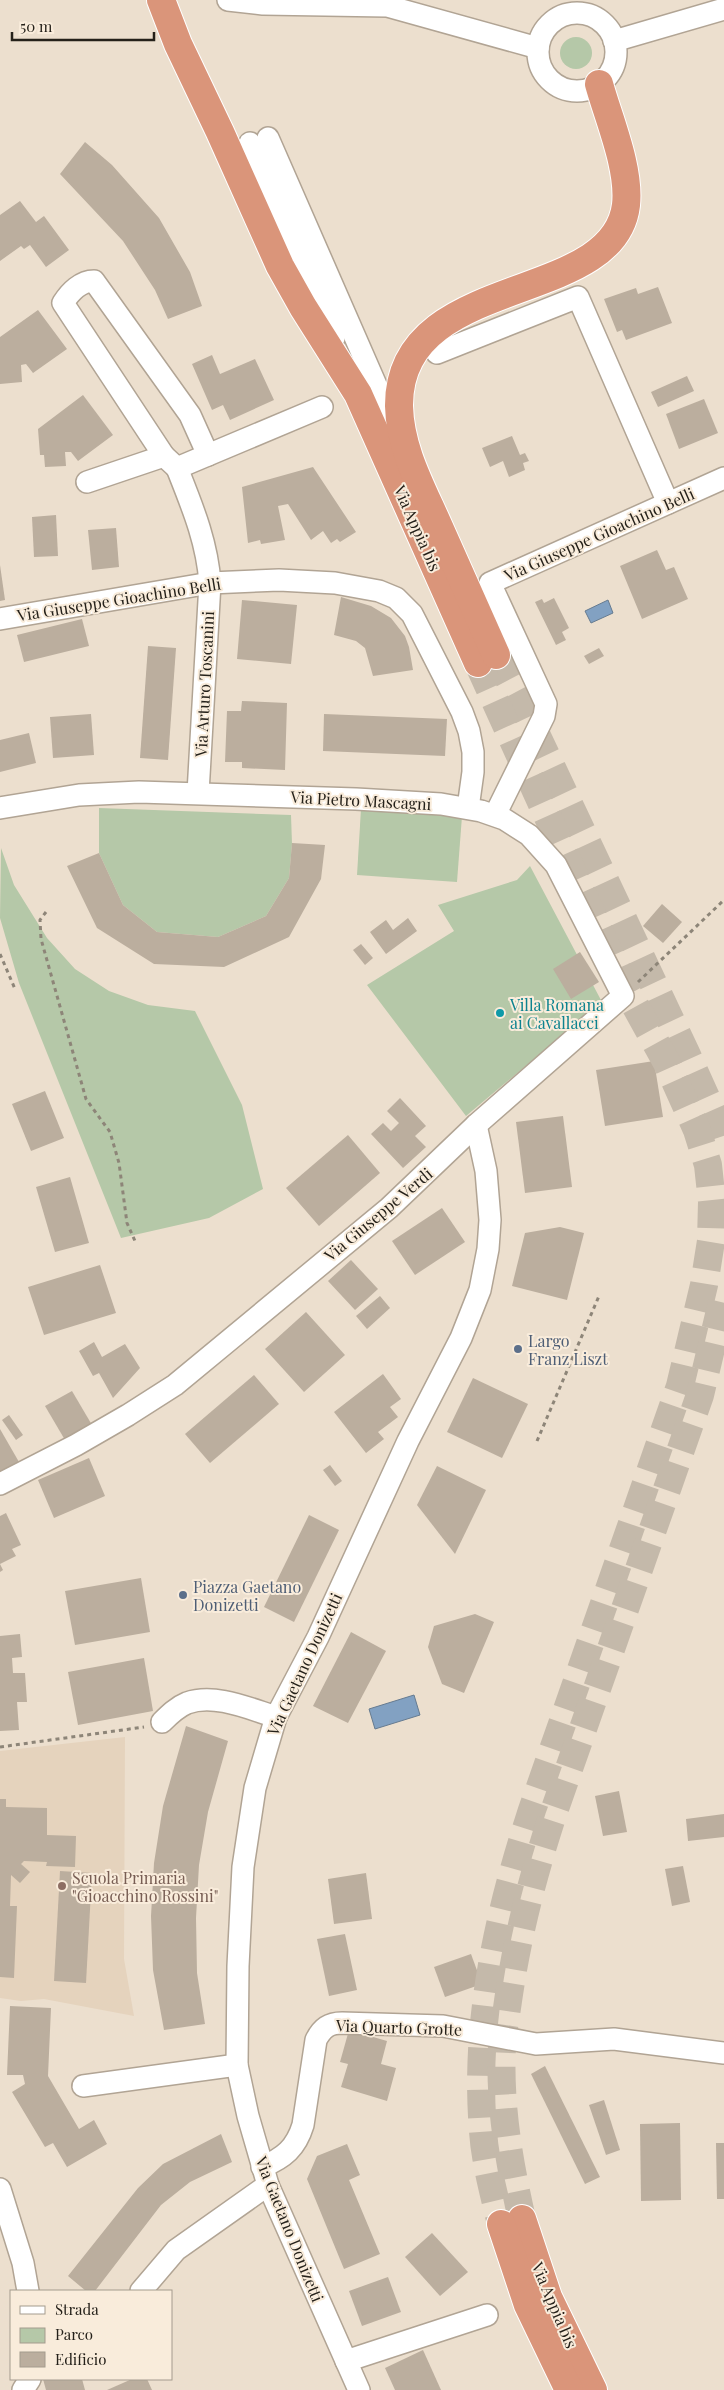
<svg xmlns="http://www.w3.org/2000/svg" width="724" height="2390" font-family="'Playfair Display',serif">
  <rect width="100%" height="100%" fill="#ecdfce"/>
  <polygon fill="#e5d3bd" points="125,1737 124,1959 134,2016 44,1999 21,2001 0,1998 0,1751"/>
  <g fill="#b5c8a8">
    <circle cx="576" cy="53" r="16"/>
    <polygon points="99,808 291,815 292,844 289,878 266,916 218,937 157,932 123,905 99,853"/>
    <polygon points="361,809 462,816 457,882 357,875"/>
    <polygon points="1,848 14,885 47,938 75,969 109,991 148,1005 195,1011 242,1105 263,1189 209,1218 121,1238 19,983 0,918"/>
    <polygon points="530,866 602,1002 466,1116 367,985 454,931 438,905 517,880"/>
  </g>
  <g fill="#82a1c2" stroke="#667b90">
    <polygon points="608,600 613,613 591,623 585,611"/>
    <polygon points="414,1695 420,1715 375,1729 369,1709"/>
  </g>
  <g fill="#bbae9e">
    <polygon points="85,142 112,165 159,218 190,272 202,306 168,319 155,290 123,241 60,174"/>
    <polygon points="20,201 36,222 44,216 69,250 46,267 30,245 24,249 21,246 0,261 0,215"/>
    <polygon points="658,287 672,323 626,340 622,330 617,332 604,299 636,288 638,294"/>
    <polygon points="38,310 67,349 33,373 26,364 21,365 22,382 0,384 0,337"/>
    <polygon points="212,355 220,374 255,359 274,400 230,420 223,405 212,410 192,364"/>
    <polygon points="687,376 694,391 658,407 651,392"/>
    <polygon points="83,395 113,435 78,461 71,452 65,452 66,466 45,467 44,455 40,455 38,429"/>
    <polygon points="704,399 718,433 679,449 666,414"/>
    <polygon points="512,436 520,455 525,453 529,461 523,463 525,470 509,477 503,461 490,467 482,448"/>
    <polygon points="313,467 356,532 340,542 337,539 331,543 323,531 311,540 288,504 278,506 285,540 261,544 260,540 248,543 242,487"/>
    <polygon points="56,515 58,556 34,557 32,517"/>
    <polygon points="116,528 119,567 92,570 88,530"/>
    <polygon points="657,550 666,570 674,567 688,599 642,619 620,566"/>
    <polygon points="0,565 5,600 0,601"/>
    <polygon points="341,597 371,606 391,618 405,636 409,647 413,670 373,676 365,648 356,641 334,635"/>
    <polygon points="554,598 569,628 562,632 566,640 556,645 535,602 542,599 544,603"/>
    <polygon points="242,600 297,605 291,664 237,659"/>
    <polygon points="82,619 89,646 24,662 17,635"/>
    <polygon points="148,646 176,648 168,760 140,758"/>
    <polygon points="599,648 604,656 589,664 584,656"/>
    <polygon points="242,701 287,703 285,770 242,768 242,762 225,762 227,711 241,711"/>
    <polygon points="91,714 94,755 53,758 50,717"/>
    <polygon points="324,714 447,719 445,756 323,751"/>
    <polygon points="29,733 36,763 0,772 0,740"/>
    <polygon points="292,843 325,845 321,879 289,937 224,967 154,964 97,928 67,866 99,853 123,905 157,932 218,937 266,916 289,878"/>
    <polygon points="662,904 682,922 663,943 643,926"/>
    <polygon points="408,918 417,931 386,954 370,932 386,920 393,930"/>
    <polygon points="361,944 373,958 365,965 353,950"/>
    <polygon points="580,952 599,982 571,999 553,969"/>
    <polygon points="654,1061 663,1117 605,1126 596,1070"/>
    <polygon points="45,1091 64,1138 31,1151 12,1104"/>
    <polygon points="400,1098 426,1126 415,1136 426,1147 403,1168 371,1134 383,1123 391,1131 399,1123 387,1111"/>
    <polygon points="563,1116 572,1187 525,1193 516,1122"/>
    <polygon points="348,1135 380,1173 319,1226 286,1188"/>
    <polygon points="70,1177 89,1243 55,1252 36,1187"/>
    <polygon points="442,1208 465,1242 415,1275 392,1241"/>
    <polygon points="560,1227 584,1233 567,1300 512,1286 525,1233"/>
    <polygon points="351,1260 378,1289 355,1310 328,1281"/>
    <polygon points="100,1265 116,1313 44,1335 28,1287"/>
    <polygon points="380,1296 390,1308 367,1329 356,1316"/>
    <polygon points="306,1312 345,1355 304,1392 265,1349"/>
    <polygon points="94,1342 102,1357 125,1344 140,1368 113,1398 99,1373 93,1376 79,1351"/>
    <polygon points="383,1374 401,1399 390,1407 398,1417 378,1432 384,1439 366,1453 334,1412"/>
    <polygon points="254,1375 279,1404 210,1463 185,1434"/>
    <polygon points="473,1378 528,1404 502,1458 447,1432"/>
    <polygon points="72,1391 92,1425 65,1440 45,1406"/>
    <polygon points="9,1415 23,1435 16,1440 2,1420"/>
    <polygon points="0,1429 19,1462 0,1473"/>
    <polygon points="89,1458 105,1496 54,1518 38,1480"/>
    <polygon points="330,1465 342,1481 335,1486 323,1470"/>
    <polygon points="437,1466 486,1490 455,1554 417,1505"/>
    <polygon points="6,1513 21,1545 12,1549 16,1556 0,1564 3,1570 0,1572 0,1516"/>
    <polygon points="309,1515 339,1530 294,1622 264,1607"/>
    <polygon points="141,1578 150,1632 75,1645 65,1591"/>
    <polygon points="475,1614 494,1622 464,1693 442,1684 428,1647 434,1626"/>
    <polygon points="351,1632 386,1651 348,1723 313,1706"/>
    <polygon points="20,1634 22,1657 12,1658 13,1673 25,1673 27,1702 17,1702 19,1730 0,1731 0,1636"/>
    <polygon points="144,1658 153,1711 78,1725 68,1672"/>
    <polygon points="186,1726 228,1741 208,1812 199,1865 196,1918 197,1973 205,2024 164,2030 153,1970 151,1916 154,1863 163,1806"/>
    <polygon points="619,1791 627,1832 603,1836 595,1796"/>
    <polygon points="0,1799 6,1799 6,1807 47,1808 47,1835 76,1836 75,1867 46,1866 47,1862 24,1861 21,1864 30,1872 20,1883 11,1875 10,1906 17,1906 14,1978 0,1977"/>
    <polygon points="724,1814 724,1837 688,1841 686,1819"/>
    <polygon points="683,1866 690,1902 672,1906 665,1869"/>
    <polygon points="60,1871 92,1873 86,1983 54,1981"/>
    <polygon points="366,1873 372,1919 334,1924 328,1879"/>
    <polygon points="345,1934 357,1990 329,1996 317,1939"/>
    <polygon points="471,1954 482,1984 445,1997 434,1967"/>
    <polygon points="10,2006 51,2008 48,2076 79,2129 94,2120 107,2144 67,2167 53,2143 45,2147 12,2092 25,2084 23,2075 7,2075"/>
    <polygon points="349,2030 387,2041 381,2064 396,2068 387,2101 341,2087 348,2064 340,2062"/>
    <polygon points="545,2066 600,2177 585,2184 531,2074"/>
    <polygon points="604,2100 620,2150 606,2155 589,2105"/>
    <polygon points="680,2123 681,2200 641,2201 640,2124"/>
    <polygon points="221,2134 232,2162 190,2182 161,2205 95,2291 86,2291 68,2276 138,2188 163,2164"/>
    <polygon points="716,2143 724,2143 724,2199 717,2199"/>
    <polygon points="347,2144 360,2175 349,2180 380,2254 344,2269 307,2179 317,2156"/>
    <polygon points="432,2233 468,2272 440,2296 405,2257"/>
    <polygon points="388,2277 401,2312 362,2326 349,2291"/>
    <polygon points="423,2350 441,2390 395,2390 385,2368"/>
    <polygon points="43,2379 82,2379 85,2390 46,2390"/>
    <polygon points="132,2379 147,2379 152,2390 107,2390"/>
  </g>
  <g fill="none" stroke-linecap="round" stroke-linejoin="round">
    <g stroke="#c4b9aa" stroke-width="28" stroke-dasharray="28 14" stroke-linecap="butt">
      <polyline points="496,655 521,702 686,1053 713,1113 724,1146"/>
      <path d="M478,663L625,987L667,1063L697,1130L708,1165L712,1202L711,1241L704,1285L680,1386L532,1810C498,1914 474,2021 483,2131C485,2162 494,2194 501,2224"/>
      <path d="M522,2219C509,2162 499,2104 502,2046C503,2031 506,2016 508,2001C517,1938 532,1879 551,1820L700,1395L724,1294"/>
    </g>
    <g stroke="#b1a494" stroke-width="24">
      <g id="minor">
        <polyline points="228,0 263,4 387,6 538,48"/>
        <circle cx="577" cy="52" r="39"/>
        <polyline points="614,41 724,9"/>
        <polyline points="268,138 397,433"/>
        <polyline points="250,143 334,338"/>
        <polyline points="437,353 578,297 668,503"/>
        <path d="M177,468L164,456L63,303C70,292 81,281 94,281L190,415L208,455"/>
        <polyline points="87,482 164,456"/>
        <polyline points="0,619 210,583 279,580 335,583 379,591 396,598 412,614 462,712 469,731 473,752 473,772 468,808"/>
        <path d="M198,793L210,583C207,541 192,506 177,468L322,407"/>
        <polyline points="0,808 79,795 139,792 356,799 441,804 481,811 504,819 529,835 556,865 623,996 476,1125 389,1208 175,1385 128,1415 76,1445 0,1484"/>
        <polyline points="495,815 544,716 546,704 490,583 724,478"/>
        <path d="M162,1722C169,1715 177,1707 187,1703C215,1693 250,1709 276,1717"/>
        <polyline points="83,2086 237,2065"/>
        <path d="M262,2167C284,2158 296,2148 303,2125L316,2040C322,2028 329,2023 342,2023L443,2026L536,2044L614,2039L724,2053"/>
        <polyline points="0,2189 23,2263 28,2291"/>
        <polyline points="141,2291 176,2250 268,2185"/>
        <polyline points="346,2361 487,2315"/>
        <polyline points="23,2390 30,2379"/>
        <polyline points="359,2390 268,2185 248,2116 237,2065 238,1966 243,1867 255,1788 276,1717 318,1637 408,1441 461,1338 480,1290 488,1249 490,1220 486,1171 476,1125"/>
      </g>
    </g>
    <g stroke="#fff" stroke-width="30">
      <g id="highway">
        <polyline points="161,0 178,44 220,132 280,266 303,307 358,394 478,663"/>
        <path d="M496,655C477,612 458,570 439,527C422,488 400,450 399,406C398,271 614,307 626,205C630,168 609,120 599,84"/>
        <polyline points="522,2219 548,2297 593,2390"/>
        <polyline points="501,2224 528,2305 569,2390"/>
      </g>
    </g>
    <g stroke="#8d8578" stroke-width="3" stroke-dasharray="4 4" stroke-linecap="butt">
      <polyline points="46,912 40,920 41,939 86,1099 110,1132 119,1163 127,1223 135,1241"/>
      <polyline points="0,954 15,989"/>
      <polyline points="638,982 724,900"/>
      <polyline points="537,1441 599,1296"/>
      <polyline points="0,1747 144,1727"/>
    </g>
    <use href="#minor" stroke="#fff" stroke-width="21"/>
    <use href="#highway" stroke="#da957a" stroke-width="28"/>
  </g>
  <circle fill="#0f9aa8" stroke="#f9ecdb" stroke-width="2" cx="500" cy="1013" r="5"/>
  <g fill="#5c6f8a" stroke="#f9ecdb" stroke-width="2">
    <circle cx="518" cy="1349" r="5"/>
    <circle cx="183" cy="1595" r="5"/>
  </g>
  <circle fill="#8d6e63" stroke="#f9ecdb" stroke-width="2" cx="62" cy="1886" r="5"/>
  <g text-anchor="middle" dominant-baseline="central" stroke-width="4" stroke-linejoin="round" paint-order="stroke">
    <g font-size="16" fill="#25211a" stroke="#f9ecdb">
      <text transform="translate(418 528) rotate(66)">Via Appia bis</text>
      <text transform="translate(599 534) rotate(-24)">Via Giuseppe Gioachino Belli</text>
      <text transform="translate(119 599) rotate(-9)">Via Giuseppe Gioachino Belli</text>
      <text transform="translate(204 684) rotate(-87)">Via Arturo Toscanini</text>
      <text transform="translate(361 800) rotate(3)">Via Pietro Mascagni</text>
      <text transform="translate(378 1214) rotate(-40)">Via Giuseppe Verdi</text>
      <text transform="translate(304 1664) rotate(-65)">Via Gaetano Donizetti</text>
      <text transform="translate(399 2027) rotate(2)">Via Quarto Grotte</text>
      <text transform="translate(290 2229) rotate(68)">Via Gaetano Donizetti</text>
      <text transform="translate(555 2305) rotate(67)">Via Appia bis</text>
    </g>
    <g font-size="16" fill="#0d838f" stroke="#f9ecdb" text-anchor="start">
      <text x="510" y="1004">Villa Romana<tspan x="510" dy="18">ai Cavallacci</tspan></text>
    </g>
    <g font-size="16" fill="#4e5e75" stroke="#f9ecdb" text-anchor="start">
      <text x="528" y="1340">Largo<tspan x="528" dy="18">Franz Liszt</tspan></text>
      <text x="193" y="1586">Piazza Gaetano<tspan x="193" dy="18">Donizetti</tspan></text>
    </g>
    <g font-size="16" fill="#785e54" stroke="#f9ecdb" text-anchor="start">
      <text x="72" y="1877">Scuola Primaria<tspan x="72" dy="18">"Gioacchino Rossini"</tspan></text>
    </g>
  </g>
  <rect x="10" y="2290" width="162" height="90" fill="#f9ecdb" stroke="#a49b8e"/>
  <rect x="20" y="2306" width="25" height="8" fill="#ffffff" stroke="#a49b8e"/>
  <text x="55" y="2315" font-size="15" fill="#25211a">Strada</text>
  <rect x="20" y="2328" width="25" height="15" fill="#b5c8a8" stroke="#a49b8e"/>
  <text x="55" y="2340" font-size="15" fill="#25211a">Parco</text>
  <rect x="20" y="2352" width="25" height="15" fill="#bbae9e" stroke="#a49b8e"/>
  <text x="55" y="2365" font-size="15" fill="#25211a">Edificio</text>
  <path d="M12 32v8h142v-8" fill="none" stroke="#25211a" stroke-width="2.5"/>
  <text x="20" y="32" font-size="15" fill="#25211a" stroke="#f9ecdb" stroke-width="4" paint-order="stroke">50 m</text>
</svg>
